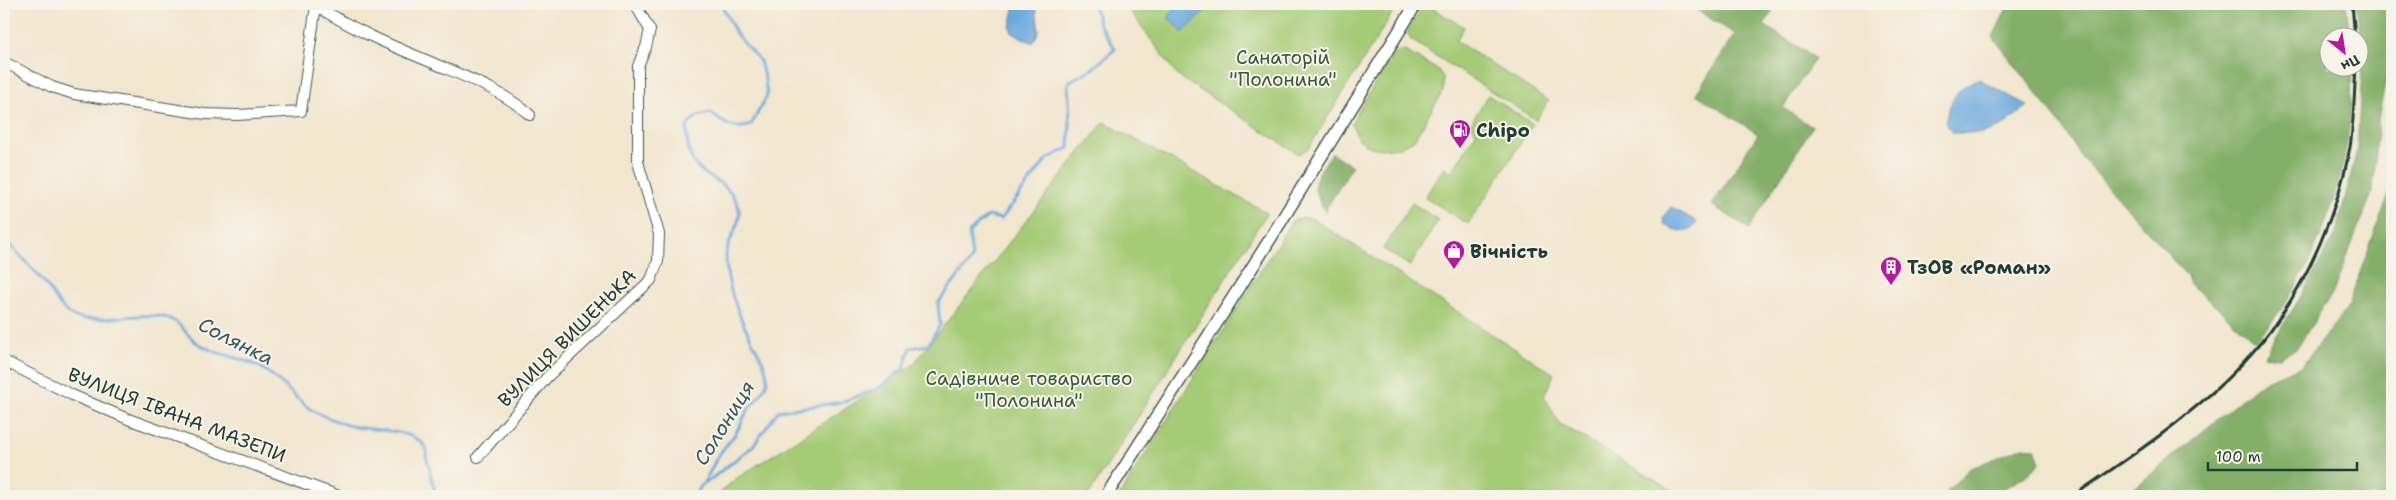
<svg xmlns="http://www.w3.org/2000/svg" width="2396" height="500" font-family="'Shantell Sans',sans-serif">
  <rect width="100%" height="100%" fill="#f7f3e8"/>
  <filter id="ink" filterUnits="userSpaceOnUse"><feTurbulence type="fractalNoise" baseFrequency=".02" numOctaves="2"/><feDisplacementMap in="SourceGraphic" scale="10" xChannelSelector="R" yChannelSelector="G"/><feConvolveMatrix kernelMatrix="1 2 1 2 8 2 1 2 1" color-interpolation-filters="sRGB"/></filter>
  <filter id="wash" filterUnits="userSpaceOnUse"><feTurbulence type="fractalNoise" baseFrequency=".0096" numOctaves="4" result="noise"/><feDisplacementMap in="SourceGraphic" scale="20" xChannelSelector="R" yChannelSelector="G"/><feGaussianBlur stdDeviation="1.12" result="paint"/><feColorMatrix in="noise" values="0 0 0 0 0 0 0 0 0 0 0 0 0 0 0 0 0 1.4 0 .05"/><feComposite in="paint" operator="in"/></filter>
  <g filter="url(#wash)">
    <rect width="100%" height="100%" fill="#f1e6ce"/>
    <g fill="#a4cb76" stroke="#628455">
      <polygon points="1125,4 1398,4 1308,149 1298,154 1178,76"/>
      <polygon points="1425,4 1464,27 1456,41 1549,101 1536,120 1411,40 1407,32"/>
      <polygon points="1403,50 1438,70 1443,77 1443,91 1414,140 1400,147 1382,149 1370,147 1359,139 1351,123 1394,53"/>
      <polygon points="1488,95 1533,124 1468,224 1425,197 1444,167 1452,172 1476,133 1471,123"/>
      <polygon points="1104,122 1267,213 1088,496 717,496 734,480 912,366"/>
      <polygon points="1412,203 1438,220 1410,266 1383,249"/>
      <polygon points="1303,217 1313,219 1554,374 1544,396 1560,424 1682,496 1119,496 1292,221"/>
    </g>
    <g fill="#83af67" stroke="#51764e">
      <polygon points="1687,4 1777,4 1764,25 1815,58 1783,108 1812,127 1749,229 1712,205 1758,134 1696,94 1735,34"/>
      <path d="M2005,4H2346L2350,37L2328,38V68H2352C2351,94 2351,121 2346,147C2334,216 2303,290 2255,341L2190,284L2187,276L2079,154L2059,122L1993,37L2008,6Z"/>
      <polygon points="2356,4 2392,4 2392,66 2389,66 2379,113 2373,191 2332,294 2296,349 2279,358 2264,356 2301,296 2336,234 2357,150 2363,53"/>
      <path d="M1332,153L1352,166L1325,211C1307,181 1315,180 1332,153Z"/>
      <polygon points="2392,185 2392,496 2125,496 2261,383 2302,366 2347,308"/>
      <polygon points="2023,447 2035,448 2040,463 2025,476 1995,494 1987,496 1942,496 1969,469"/>
    </g>
    <g fill="#6ca9de" stroke="#467389">
      <polygon points="1015,4 1034,4 1036,7 1039,31 1033,43 1012,33 1010,27"/>
      <polygon points="1180,4 1212,4 1183,33 1169,19 1170,14"/>
      <path d="M1979,79L2028,106L2001,127L1983,133H1952L1945,122C1950,101 1957,86 1979,79Z"/>
      <path d="M1671,207L1696,221L1697,223C1687,235 1676,231 1664,225L1663,217Z"/>
    </g>
    <g fill="none" stroke-linecap="round" stroke-linejoin="round">
      <g stroke="#6ca9de" stroke-width="3">
        <path d="M4,238C18,254 34,269 47,286C55,296 59,308 71,315C90,326 140,310 168,318C181,322 186,335 196,342C215,356 240,356 260,367C280,379 289,392 306,406C317,415 334,420 347,425C366,432 419,426 427,451L426,455L436,496"/>
        <polyline points="706,483 753,446 778,411 842,402 879,388 904,368 910,348 928,345 940,325 938,303 972,259 969,232 988,216 1001,219 1047,159 1069,148 1070,121 1068,82 1092,69 1115,49 1099,24 1094,4"/>
        <path d="M693,496C706,482 708,475 717,458C722,449 730,442 735,434C740,427 743,418 748,410C754,401 764,394 767,382C768,379 767,375 766,371C764,360 755,348 750,337C738,314 726,283 726,257C726,239 746,221 737,203C720,167 685,186 687,126L697,116L711,113C724,124 734,131 751,125L767,96L765,80L760,61L737,35L721,4"/>
      </g>
    </g>
  </g>
  <g filter="url(#ink)">
    <g fill="none" stroke-linecap="round" stroke-linejoin="round">
      <g stroke="#3e564b" stroke-width="12">
        <g id="minor">
          <path d="M314,4C351,29 392,46 433,63C468,78 502,90 530,115"/>
          <polyline points="4,62 52,87 74,94 205,114 237,115 301,111 316,5"/>
          <polyline points="4,361 72,395 128,419 339,496"/>
          <polyline points="478,457 548,376 651,280 658,261 659,234 638,162 638,66 646,47 650,30 635,4"/>
        </g>
      </g>
      <g stroke="#3e564b" stroke-width="14">
        <polyline id="tertiary" points="1106,496 1262,252 1416,4"/>
      </g>
      <use href="#minor" stroke="#fff" stroke-width="10"/>
      <use href="#tertiary" stroke="#fff" stroke-width="11"/>
      <g stroke="#1f3d34" stroke-width="3">
        <polyline points="2352,4 2355,38"/>
        <path d="M2073,496C2111,469 2152,444 2187,414C2217,390 2247,361 2270,331C2308,281 2339,208 2350,147C2354,121 2354,94 2356,68"/>
      </g>
    </g>
  </g>
  <defs>
    <g id="fuel-pin" transform="scale(1.125)"><path d="M0 17L-7.5 6A9.5 9.5 0 1 1 7.5 6Z" fill="#b5179e" stroke="#f7f3e8"/><path d="M-5.5-6h7V0h2V4h1.3V-2.5L3-4.5l.8-.8L6-3V5H2.5V1h-1V6h-7ZM-4.2-4.7v3.2H.2V-4.7Z" fill="#fff"/></g>
    <g id="shop-pin" transform="scale(1.125)"><path d="M0 17L-7.5 6A9.5 9.5 0 1 1 7.5 6Z" fill="#b5179e" stroke="#f7f3e8"/><path d="M-5-2.5h2.3a2.7 3.5 0 0 1 5.4 0H5L5.5 6h-11ZM-1.5-2.5h3a1.5 2.3 0 0 0-3 0Z" fill="#fff"/></g>
    <g id="building-pin" transform="scale(1.125)"><path d="M0 17L-7.5 6A9.5 9.5 0 1 1 7.5 6Z" fill="#b5179e" stroke="#f7f3e8"/><path d="M-4-6H4V6H1V3H-1V6H-4ZM-2.5-4.3h1.7v1.8h-1.7ZM.8-4.3h1.7v1.8H.8ZM-2.5-1h1.7V.8h-1.7ZM.8-1h1.7V.8H.8Z" fill="#fff"/></g>
  </defs>
  <g fill-rule="evenodd">
    <use href="#fuel-pin" x="1460" y="130"/>
    <use href="#shop-pin" x="1454" y="251"/>
    <use href="#building-pin" x="1891" y="267"/>
  </g>
  <g text-anchor="middle" dominant-baseline="central" stroke-width="4" stroke-linejoin="round" paint-order="stroke">
    <g font-size="19" fill="#3a5941" stroke="#f7f3e8">
      <text x="1283" y="57">Санаторій<tspan x="1283" dy="22">"Полонина"</tspan></text>
      <text x="1029" y="378">Садівниче товариство<tspan x="1029" dy="22">"Полонина"</tspan></text>
    </g>
    <g font-size="19" font-weight="bold" fill="#1f3d34" stroke="#f7f3e8" text-anchor="start">
      <text x="1476" y="130">Chipo</text>
      <text x="1470" y="251">Вічність</text>
      <text x="1907" y="267">ТзОВ «Роман»</text>
    </g>
    <g font-size="19" fill="#1f3d34" stroke="#f7f3e8">
      <text transform="translate(567 338) rotate(-45)">ВУЛИЦЯ ВИШЕНЬКА</text>
      <text transform="translate(177 415) rotate(21)">ВУЛИЦЯ ІВАНА МАЗЕПИ</text>
    </g>
    <g font-size="20" font-style="italic" fill="#32585e" stroke="#f7f3e8">
      <text transform="translate(236 341) rotate(27)">Солянка</text>
      <text transform="translate(724 423) rotate(-58)">Солониця</text>
    </g>
  </g>
  <rect width="2396" height="500" fill="none" stroke="#f7f3e8" stroke-width="20"/>
  <g transform="translate(2344 52) rotate(150)"><circle r="24" fill="#f7f3e8" stroke="#a1aaa0"/>
  <path d="M0-4L9 19L0 12L-9 19Z" fill="#b5179e"/>
  <text y="-8" font-size="14" font-weight="bold" text-anchor="middle" fill="#1f3d34">Пн</text>
  </g>
  <path d="M2208 462v8h149v-8" fill="none" stroke="#1f3d34" stroke-width="2.5"/>
  <text x="2216" y="462" font-size="15" fill="#1f3d34" stroke="#f7f3e8" stroke-width="4" paint-order="stroke">100 m</text>
</svg>
